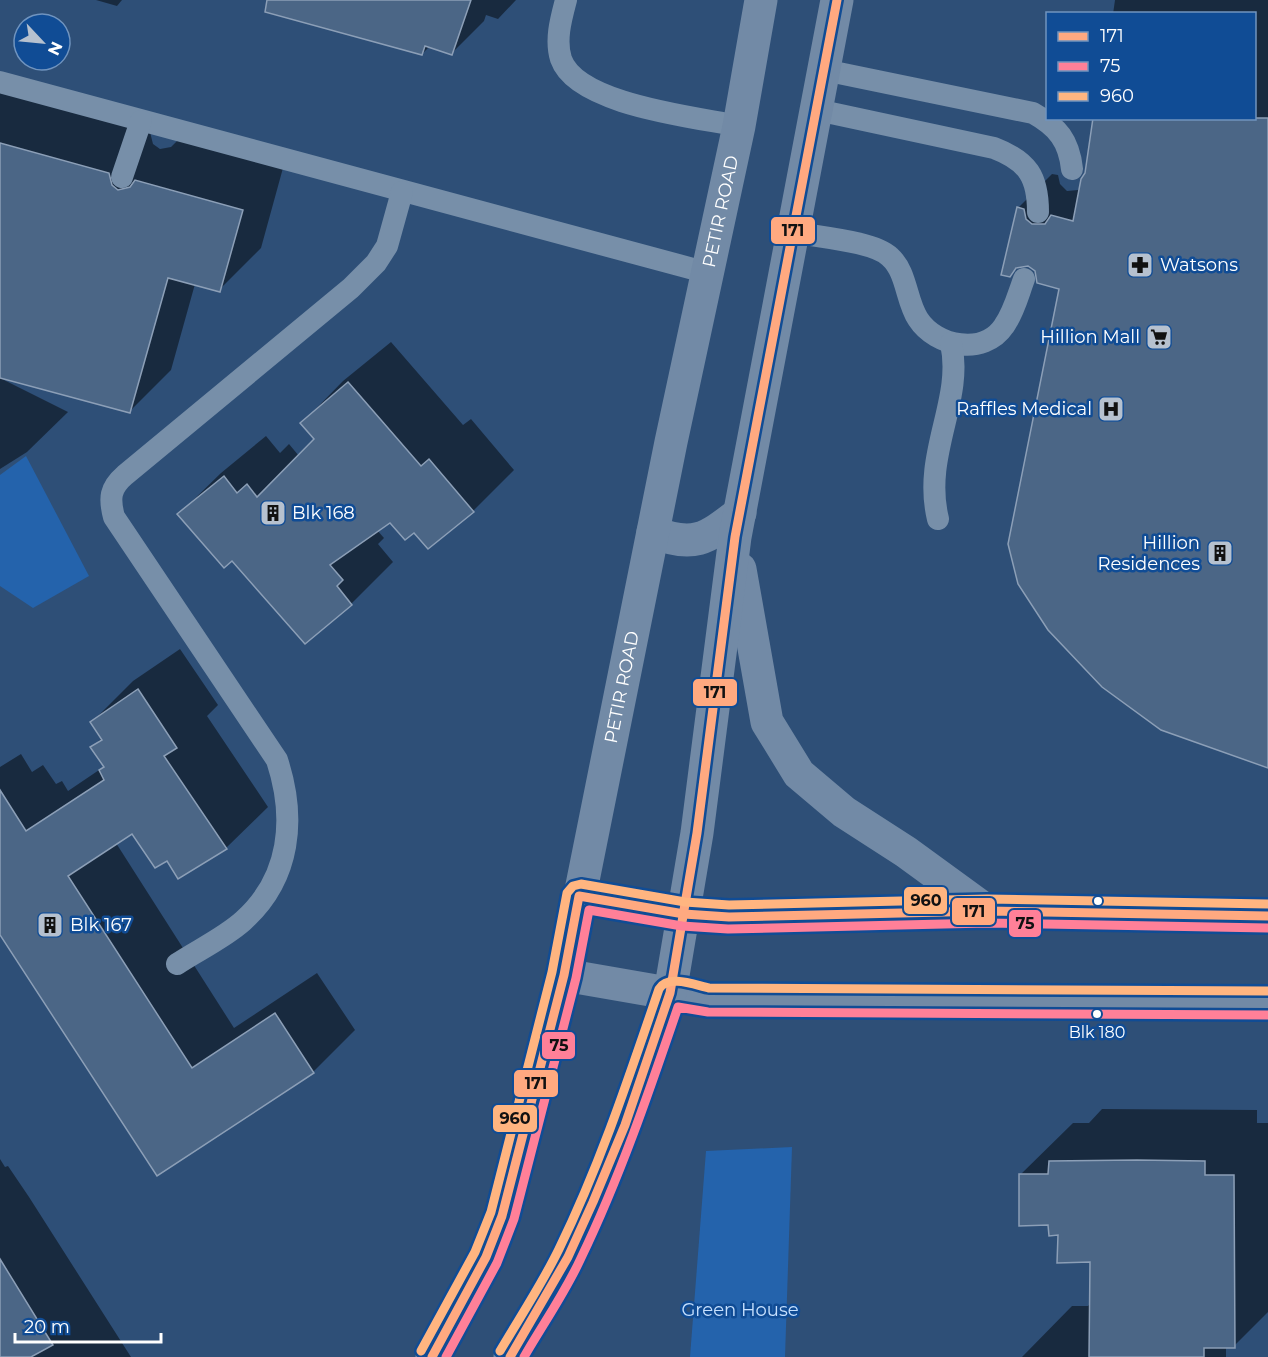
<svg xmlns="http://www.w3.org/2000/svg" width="1268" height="1357" font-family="Montserrat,sans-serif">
  <rect width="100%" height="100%" fill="#2e4f77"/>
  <g fill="#2463ac">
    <polygon points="26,456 89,576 33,608 0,586 0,475"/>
    <polygon points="792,1147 785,1357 690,1357 706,1151"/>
  </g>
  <g fill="#0007">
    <polygon points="96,0 122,0 117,6"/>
    <polygon points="295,0 516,0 498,19 486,15 484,21 452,53 430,46 422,54"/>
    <polygon points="1115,0 1268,0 1268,766 1061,288 1028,265 1019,266 1010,275 1018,208 1052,174 1058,175 1060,184 1067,191 1078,190 1081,187 1086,174 1095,118 1254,118 1254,14 1113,14"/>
    <polygon points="0,91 150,132 153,144 160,149 171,147 178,140 283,168 261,248 219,290 195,284 171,370 130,411 0,377"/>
    <polygon points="391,342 463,425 471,419 514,470 473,511 414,531 390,521 377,530 384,538 378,544 393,562 351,604 305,642 232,559 179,514 221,473 266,436 280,453 289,444 299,456 316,439 302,423 343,381"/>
    <polygon points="0,378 68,412 27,452 0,469"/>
    <polygon points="180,649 218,705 207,716 268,807 226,848 179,877 167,859 133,832 116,843 234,1028 317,973 355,1030 313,1072 157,1174 0,932 0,767 21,754 32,772 43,765 56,784 62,781 68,791 105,766 92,747 102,738 92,722 133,681"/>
    <polygon points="1102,1109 1257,1110 1257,1123 1268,1123 1268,1312 1234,1346 1226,1346 1226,1357 1022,1357 1072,1306 1088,1306 1092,1302 1092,1261 1050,1224 1020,1175 1073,1123 1089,1123"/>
    <polygon points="0,1159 5,1167 8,1166 29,1197 131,1357 0,1357"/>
  </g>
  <g fill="#4b6686" stroke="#8c9fb7" stroke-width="1.5">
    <polygon points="267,0 471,0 452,55 425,46 422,55 265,12"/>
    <polygon points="1093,118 1268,118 1268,768 1161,730 1102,687 1048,630 1018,584 1008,544 1059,289 1037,283 1035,271 1028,266 1016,268 1010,277 1001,275 1017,207 1024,209 1026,219 1032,224 1045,224 1051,215 1073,221 1081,179 1085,173"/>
    <polygon points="0,143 109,173 112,185 118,190 130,187 135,180 243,210 220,292 168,278 130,413 0,378"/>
    <polygon points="348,382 421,466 429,459 474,512 428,549 414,533 405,540 390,523 330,565 343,580 337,586 352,605 305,644 232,561 224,568 177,514 224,476 237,493 247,484 257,497 314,439 300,423"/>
    <polygon points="138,689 177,748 164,756 227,849 178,879 167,861 155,868 132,834 68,876 192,1068 275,1013 314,1073 157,1176 0,935 0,790 26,831 104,780 99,770 104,767 90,747 102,740 90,722"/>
    <polygon points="1137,1160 1205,1161 1205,1175 1234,1175 1235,1348 1204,1348 1204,1357 1089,1357 1090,1262 1057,1263 1058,1235 1049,1236 1048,1225 1019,1226 1019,1174 1048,1174 1049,1161"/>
    <polygon points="0,1259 53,1345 31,1357 0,1357"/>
  </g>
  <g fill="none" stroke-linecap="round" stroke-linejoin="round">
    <g stroke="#778fa9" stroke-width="22">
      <path d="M566,0C561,19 555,40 561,59C577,105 696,117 739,126"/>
      <path d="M824,70L1033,113C1058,127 1069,141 1072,169"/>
      <polyline points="0,82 708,273"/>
      <path d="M817,110L994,148C1028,161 1038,177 1038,212"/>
      <polyline points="122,177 141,121"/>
      <path d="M793,232C816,237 874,241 890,257C907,272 906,301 918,319C936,347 984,356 1004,326C1014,312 1018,295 1024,279"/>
      <path d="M938,519C922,454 964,401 951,343"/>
      <path d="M177,964C198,950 224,938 243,921C291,878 296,818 277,760L114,517C109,498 110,488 125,475L351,288L376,263L387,246L402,192"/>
    </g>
    <g stroke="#728aa6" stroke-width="33">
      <path d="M653,532C694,549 707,538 740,513"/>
      <polyline points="740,569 767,722 799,774 844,812 906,852 987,911"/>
      <polyline points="579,896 684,914 729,917 987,911 1268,916"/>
      <polyline points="564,975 708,1000 1268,1003"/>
      <path id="s1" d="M432,1357L486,1257L502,1216L564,975L671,442L739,126L761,0"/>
      <polyline points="510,1357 568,1257 593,1202 625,1125 670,993 697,833 735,537 837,0"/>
    </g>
    <g stroke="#104c95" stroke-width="14">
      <g id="bus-1">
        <polyline points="432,1357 486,1257 502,1216 564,975 579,896 684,914 729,917 987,911 1268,916"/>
        <polyline points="510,1357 568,1257 593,1202 625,1125 670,993 697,833 735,537 837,0"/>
      </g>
    </g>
    <g stroke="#104c95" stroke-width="14">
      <g id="bus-2">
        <polyline points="446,1357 497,1263 514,1219 576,978 589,910 682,926 728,929 987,923 1268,928"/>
        <path d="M524,1357C543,1324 565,1293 581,1258C620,1177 649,1092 678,1007L708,1012L1268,1015"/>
      </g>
    </g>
    <g stroke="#104c95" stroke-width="14">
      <g id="bus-3">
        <polyline points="421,1351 475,1252 491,1212 552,972 567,893 573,886 581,884 685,902 729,905 987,899 1268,904"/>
        <path d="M500,1351C520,1317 542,1284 559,1249C600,1165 629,1077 659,989C668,974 695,985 709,988L1268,991"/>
      </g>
    </g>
    <use href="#bus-1" stroke="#ffa980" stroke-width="9"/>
    <use href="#bus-2" stroke="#ff8098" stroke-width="9"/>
    <use href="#bus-3" stroke="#ffb580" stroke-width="9"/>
  </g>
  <defs>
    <g id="pharmacy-square" transform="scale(1.35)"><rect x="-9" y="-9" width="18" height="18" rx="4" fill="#b6c1cf" stroke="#104c95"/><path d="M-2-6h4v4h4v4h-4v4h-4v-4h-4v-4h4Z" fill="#111"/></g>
    <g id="supermarket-square" transform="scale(1.35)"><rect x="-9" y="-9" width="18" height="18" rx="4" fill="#b6c1cf" stroke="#104c95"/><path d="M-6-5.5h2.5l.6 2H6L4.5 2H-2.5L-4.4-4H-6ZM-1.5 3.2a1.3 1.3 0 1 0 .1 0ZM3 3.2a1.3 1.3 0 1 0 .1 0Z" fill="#111"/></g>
    <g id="hospital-square" transform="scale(1.35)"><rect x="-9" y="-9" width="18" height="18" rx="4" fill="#b6c1cf" stroke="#104c95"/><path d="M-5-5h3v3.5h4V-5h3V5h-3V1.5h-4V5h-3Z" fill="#111"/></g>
    <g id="building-square" transform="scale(1.35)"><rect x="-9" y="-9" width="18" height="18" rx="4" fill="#b6c1cf" stroke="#104c95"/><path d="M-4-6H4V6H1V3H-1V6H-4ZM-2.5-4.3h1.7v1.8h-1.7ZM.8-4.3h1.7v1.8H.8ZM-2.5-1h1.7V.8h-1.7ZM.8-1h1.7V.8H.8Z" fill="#111"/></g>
  </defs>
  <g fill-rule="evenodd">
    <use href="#pharmacy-square" x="1140" y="265"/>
    <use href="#supermarket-square" x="1159" y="337"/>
    <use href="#hospital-square" x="1111" y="409"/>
    <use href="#building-square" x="273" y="513"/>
    <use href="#building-square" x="1220" y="553"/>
    <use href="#building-square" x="50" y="925"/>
  </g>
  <g fill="#fff" stroke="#104c95" stroke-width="2">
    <circle cx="1098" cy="901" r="5"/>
    <circle cx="1097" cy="1014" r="5"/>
  </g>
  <g text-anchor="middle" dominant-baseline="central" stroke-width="5" stroke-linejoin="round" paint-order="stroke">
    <g font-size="16" fill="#fff" stroke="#104c95">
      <text x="1097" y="1032">Blk 180</text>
    </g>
    <g font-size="18" fill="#fff" stroke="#104c95">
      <text stroke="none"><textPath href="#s1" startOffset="1186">PETIR ROAD</textPath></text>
      <text stroke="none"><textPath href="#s1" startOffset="700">PETIR ROAD</textPath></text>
    </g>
    <g font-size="18" fill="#fff" stroke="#104c95" text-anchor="start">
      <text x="1160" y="265">Watsons</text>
      <text x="1140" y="337" text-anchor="end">Hillion Mall</text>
      <text x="1092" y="409" text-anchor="end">Raffles Medical</text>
      <text x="292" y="513">Blk 168</text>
      <text x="1200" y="543" text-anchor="end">Hillion<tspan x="1200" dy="21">Residences</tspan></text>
      <text x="70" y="925">Blk 167</text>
    </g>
    <g font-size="18" fill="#c6e0fe" stroke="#104c95">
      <text x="740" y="1310">Green House</text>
    </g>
  </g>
  <g stroke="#104c95" stroke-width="2">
    <rect x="770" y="216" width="46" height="29" rx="6" fill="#ffa980"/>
    <rect x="692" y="678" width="46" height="29" rx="6" fill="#ffa980"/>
    <rect x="903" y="886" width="45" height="29" rx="6" fill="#ffb580"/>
    <rect x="951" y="897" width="45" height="29" rx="6" fill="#ffa980"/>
    <rect x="1008" y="909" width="34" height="29" rx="6" fill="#ff8098"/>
    <rect x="541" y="1031" width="35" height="29" rx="6" fill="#ff8098"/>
    <rect x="513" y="1069" width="46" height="29" rx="6" fill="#ffa980"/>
    <rect x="492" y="1104" width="46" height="29" rx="6" fill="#ffb580"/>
  </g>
  <g font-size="16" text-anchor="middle" font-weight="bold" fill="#111">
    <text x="793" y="236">171</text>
    <text x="715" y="698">171</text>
    <text x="926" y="906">960</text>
    <text x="974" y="917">171</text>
    <text x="1025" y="929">75</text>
    <text x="559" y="1051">75</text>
    <text x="536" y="1089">171</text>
    <text x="515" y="1124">960</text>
  </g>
  <rect x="1046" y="12" width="210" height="108" fill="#104c95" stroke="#7094bf" stroke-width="1.5"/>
  <rect x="1058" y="32" width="30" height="9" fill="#ffa980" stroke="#7094bf" stroke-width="1.5"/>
  <text x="1100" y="42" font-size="18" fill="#ffffff">171</text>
  <rect x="1058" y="62" width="30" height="9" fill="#ff8098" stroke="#7094bf" stroke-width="1.5"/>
  <text x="1100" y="72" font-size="18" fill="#ffffff">75</text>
  <rect x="1058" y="92" width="30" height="9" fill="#ffb580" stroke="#7094bf" stroke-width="1.5"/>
  <text x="1100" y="102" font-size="18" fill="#ffffff">960</text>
  <g transform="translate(42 42) rotate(116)"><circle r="28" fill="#104c95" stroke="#7094bf" stroke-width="1.5"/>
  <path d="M0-4.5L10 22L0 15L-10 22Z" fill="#b6c1cf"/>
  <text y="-9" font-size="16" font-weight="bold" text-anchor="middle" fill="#ffffff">N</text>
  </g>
  <path d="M15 1333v9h146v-9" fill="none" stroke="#ffffff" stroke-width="3"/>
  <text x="24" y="1333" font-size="18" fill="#ffffff" stroke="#104c95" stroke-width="4.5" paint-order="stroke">20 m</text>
</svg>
